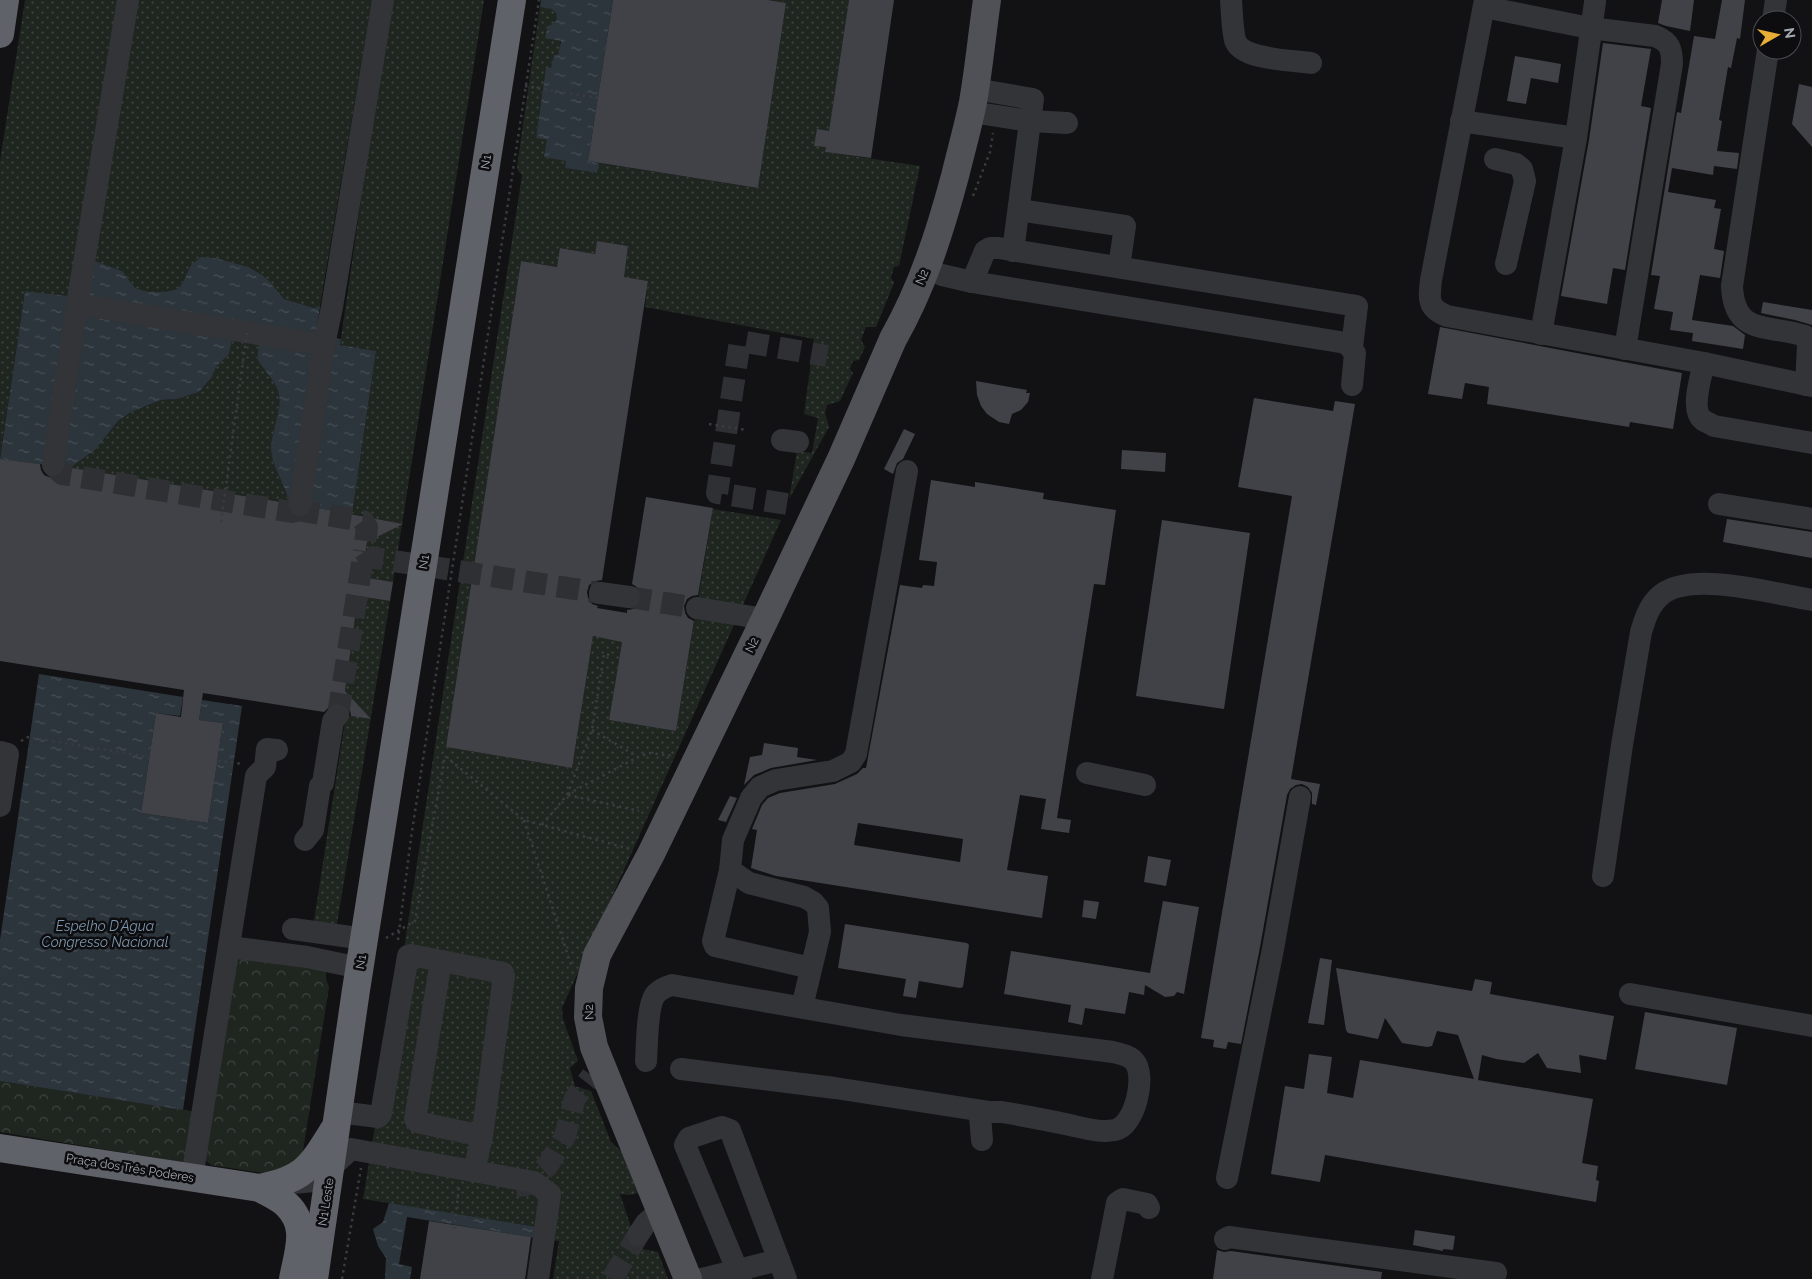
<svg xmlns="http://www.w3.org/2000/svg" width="1812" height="1279" font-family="Raleway,sans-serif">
  <defs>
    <pattern id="grass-dots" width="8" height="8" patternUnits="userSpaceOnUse" patternTransform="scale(1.25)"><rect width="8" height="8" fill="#1f2620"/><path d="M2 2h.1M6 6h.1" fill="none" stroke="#3d433e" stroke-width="1.8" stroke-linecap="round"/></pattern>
    <pattern id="park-crowns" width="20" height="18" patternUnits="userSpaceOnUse" patternTransform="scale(1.25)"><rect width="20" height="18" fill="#1f2620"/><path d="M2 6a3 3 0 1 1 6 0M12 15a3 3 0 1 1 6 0" fill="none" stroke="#3d433e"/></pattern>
    <pattern id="water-ripples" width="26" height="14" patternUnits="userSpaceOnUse" patternTransform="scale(1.25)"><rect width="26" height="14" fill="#2c353c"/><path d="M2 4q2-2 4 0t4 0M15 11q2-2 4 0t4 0" fill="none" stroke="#484f56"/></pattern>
  </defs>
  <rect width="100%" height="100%" fill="#121214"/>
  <g fill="url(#grass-dots)">
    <polygon points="25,0 118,0 71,296 25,291 0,457 0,161"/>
    <polygon points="135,0 372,0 320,306 314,308 284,299 271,283 191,265 183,282 178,289 164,292 149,292 135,288 122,271 95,261"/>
    <polygon points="390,0 484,0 393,582 362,577 367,542 402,524 352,514 376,351 340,345"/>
    <path d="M769,0H849L826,152L920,166L899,266L894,267L891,278L894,283L876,327H866L861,340L865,347L859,360L853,361L850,369L853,373L840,401L827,405L825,413L829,427L789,499L797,451L812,453L818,418L804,414L814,339L645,307L648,281L601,274L604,256L626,259L628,246L597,241L595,254L561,248L557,267L521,261L446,747L572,768L593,636L622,641L609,720L676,731L713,509L781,520L562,1008L563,1019L578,1061L570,1068L575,1086L591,1091L611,1142L622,1152L638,1193L630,1195L620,1194L638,1248L658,1252L668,1279H553L559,1241L542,1239L544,1228L363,1199L404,949L522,175L518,171L517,166L540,7L551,9L556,13L557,19L553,24C563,45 563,48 551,68L546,67L536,138L547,140L566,161L565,168L596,173L599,163L758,188L786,3Z"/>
    <path d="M235,325L262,330L257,359C263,368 272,378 277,388C285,406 271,429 271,448C271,467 286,484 289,503L70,468L96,449L118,421L131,412L161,400L177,399L199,392L212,377L216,367L229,354Z"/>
    <polygon points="358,596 390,601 336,930 313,927 346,715 370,719 345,691"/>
  </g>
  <g fill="url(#park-crowns)">
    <polygon points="234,952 326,969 326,979 329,987 301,1163 276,1175 211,1165 202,1157"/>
    <polygon points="0,1081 197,1112 187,1162 180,1162 0,1132"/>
  </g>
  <g fill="url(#water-ripples)">
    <polygon points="541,0 613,0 588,161 599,163 597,173 565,168 566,161 544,157 547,140 536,138 546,67 551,68 554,55 558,55 561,41 545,38 548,26 553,24 557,19 556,13 551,9 540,7"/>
    <path d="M201,257L215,258L248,267L262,275L271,283L284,299L314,308L320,306L316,335L341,339L340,345L376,351L352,514L289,503C286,484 271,467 271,448C271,429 285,406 277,388C272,378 263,368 257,359L261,330L235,326L229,354L216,367L212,377L199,392L177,399L161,400L131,412L118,421L96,449L70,468L0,459L25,291L88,298L95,261L122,271L135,288L149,292H164L178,289L183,282L191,265Z"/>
    <polygon points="39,674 183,697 180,716 156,713 141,813 208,823 223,723 199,720 202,700 242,706 183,1110 0,1081 0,940"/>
    <polygon points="389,1203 544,1228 542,1239 407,1217 399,1264 412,1267 410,1279 385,1279 386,1258 378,1246 373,1229 383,1222"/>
  </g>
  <g fill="#414247" fill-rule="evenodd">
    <polygon points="613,0 768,0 786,3 758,188 588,161"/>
    <polygon points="849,0 894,0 871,158 825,152 826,147 814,146 817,129 829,131"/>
    <polygon points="1662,0 1694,0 1690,31 1666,26 1658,23"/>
    <polygon points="1722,0 1745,0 1740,39 1737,38 1731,68 1728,67 1719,120 1722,121 1717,151 1739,153 1737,169 1714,166 1713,175 1672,168 1668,192 1716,200 1714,208 1721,209 1714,249 1724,251 1720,278 1700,275 1692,320 1733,326 1745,335 1743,349 1692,341 1693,333 1670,330 1673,312 1654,309 1660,276 1651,275 1677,112 1681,113 1694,36 1715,39"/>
    <polygon points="1603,43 1651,49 1641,106 1651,108 1625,270 1613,268 1607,304 1561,296 1589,140"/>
    <polygon points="1515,56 1561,64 1558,83 1531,78 1526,104 1507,101"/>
    <polygon points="1799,84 1812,87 1812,147 1792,124"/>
    <polygon points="597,241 628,246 624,277 648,281 602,580 595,581 589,585 587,592 588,598 592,604 598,606 597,608 627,613 627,610 634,609 640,605 642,599 641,593 637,587 632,584 646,497 713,508 698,595 692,596 687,599 684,606 685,613 688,618 694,621 676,731 609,720 622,642 593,636 572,768 446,747 521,261 557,267 560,248 595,254"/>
    <polygon points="1763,302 1812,310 1812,325 1795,320 1761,313"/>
    <polygon points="1440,327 1682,373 1673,429 1630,422 1629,427 1487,404 1489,387 1465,383 1462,399 1428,394"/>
    <polygon points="976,381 1027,390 1026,393 1030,393 1028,402 1021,410 1012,414 1009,424 999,422 987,414 981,406 977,395"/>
    <polygon points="1254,398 1333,411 1335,401 1355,404 1291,779 1320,784 1316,805 1312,804 1312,793 1308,787 1302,784 1296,785 1290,789 1287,795 1260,947 1241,1044 1228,1042 1226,1049 1213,1047 1214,1040 1201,1038 1292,496 1238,487"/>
    <polygon points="904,429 915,434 903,459 897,463 893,474 884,469"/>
    <polygon points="1122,450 1166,453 1165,472 1121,469"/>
    <polygon points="0,459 40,464 41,470 44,475 51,478 58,477 64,473 66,467 287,503 288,510 292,516 298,518 305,517 311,513 313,507 403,524 367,542 362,577 393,582 390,601 358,596 345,691 371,719 351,716 350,710 347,705 340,702 333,703 324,712 203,693 199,720 223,723 208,823 141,813 156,713 181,717 184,690 0,661"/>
    <path d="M931,480L975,487V482L1044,493L1043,499L1116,510L1105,585L1094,584L1057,818L1071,820L1069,833L1041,829L1046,799L1020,795L1007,870L1048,876L1042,918L776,876L751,868L757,830L752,829L762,805L768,798L780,793L835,784L857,774L863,768H866L900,585L922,588L923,585L934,586L937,562L919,560ZM858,823L963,839L960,862L854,845Z"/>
    <polygon points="1727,519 1812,532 1812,558 1723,542"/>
    <polygon points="1162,520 1250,533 1224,709 1136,696"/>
    <polygon points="764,743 798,748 797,757 817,760 771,768 754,775 744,785 750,757 762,755"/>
    <polygon points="730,796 737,798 726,822 718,820"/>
    <polygon points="1148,856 1171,860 1166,886 1144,882"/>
    <polygon points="1084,900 1099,902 1096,919 1082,917"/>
    <polygon points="1163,901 1199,907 1184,994 1177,992 1174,996 1165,997 1145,985 1144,995 1129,992 1125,1014 1085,1008 1082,1025 1068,1022 1071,1005 1004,994 1011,951 1150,973"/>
    <polygon points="845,924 967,943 969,945 963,987 960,988 919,981 916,998 903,996 906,979 838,968"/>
    <polygon points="1320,958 1332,960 1324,1025 1308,1023"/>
    <polygon points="1336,968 1472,991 1475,979 1492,982 1490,994 1614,1016 1606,1060 1579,1055 1581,1073 1547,1068 1538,1053 1524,1063 1496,1059 1482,1055 1478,1080 1593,1099 1582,1163 1598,1166 1596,1180 1599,1181 1596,1202 1325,1155 1320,1182 1271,1174 1285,1086 1304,1089 1309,1054 1332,1057 1327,1093 1353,1098 1360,1060 1474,1079 1458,1035 1437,1031 1432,1046 1427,1047 1402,1043 1385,1018 1378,1039 1348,1033 1346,1030"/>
    <polygon points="1645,1012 1737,1028 1727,1085 1635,1069"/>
    <polygon points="429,1221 531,1237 525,1279 420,1279"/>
    <polygon points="1415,1230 1455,1236 1453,1250 1443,1249 1443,1251 1413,1245"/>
    <polygon points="1217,1250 1224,1252 1231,1251 1382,1272 1381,1279 1213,1279"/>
  </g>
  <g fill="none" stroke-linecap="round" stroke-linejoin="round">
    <g stroke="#2f3034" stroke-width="22" stroke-dasharray="22 11" stroke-linecap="butt">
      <polyline points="53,465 62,474 292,512 297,510 300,505"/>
      <polyline points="787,504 717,493 740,341 827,356"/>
      <polyline points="297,510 363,521 367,527 364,551 368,557 600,593"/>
      <polyline points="629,597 697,608"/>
      <polyline points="338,715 364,551"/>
      <polyline points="516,1186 526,1185 548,1165 565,1136 575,1098 592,1076"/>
      <polyline points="612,1279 638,1235"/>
    </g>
    <g stroke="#393b3f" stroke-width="2.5" stroke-dasharray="2.5 4" stroke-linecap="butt">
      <polyline points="525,86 598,98"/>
      <polyline points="973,196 990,152 993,133"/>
      <polyline points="592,730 638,757 649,753 674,756"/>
      <polyline points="21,741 28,737 149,757"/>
      <polyline points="218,761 243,764"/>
      <polyline points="568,794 638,757"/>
      <polyline points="568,795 639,811"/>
      <polyline points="524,820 572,968"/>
      <polyline points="542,825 567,795 592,730 604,654 610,655"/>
      <polyline points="386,938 415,921 445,756 524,820 630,849"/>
      <polyline points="398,940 411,838 539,0"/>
      <polyline points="454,1229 459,1188"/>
      <polyline points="342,1279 361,1168"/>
    </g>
    <g stroke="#333438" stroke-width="22">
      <path d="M1231,0C1232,13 1232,27 1235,40C1241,60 1292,60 1311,63"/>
      <path d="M1485,0L1431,280C1429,299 1427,308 1447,316L1704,363C1701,377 1690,410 1703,420C1706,422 1711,424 1714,426L1812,443"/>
      <path d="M1484,7L1590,28L1655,36C1670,42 1672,49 1672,64L1625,349"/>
      <polyline points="1773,20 1776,0"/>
      <path d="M1768,50L1732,286C1734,337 1770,324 1805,336L1808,345L1806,385"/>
      <polyline points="975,89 1033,99 1013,251"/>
      <polyline points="971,112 1030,121 1067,123"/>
      <polyline points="1461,121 1576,138"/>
      <polyline points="1495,159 1516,164 1522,169 1525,181 1506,264"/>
      <polyline points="1019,210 1125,226 1119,267"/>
      <polyline points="942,275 972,282 1346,343 1355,353 1352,385"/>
      <polyline points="972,282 985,251 990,248 999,248 1357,306 1352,347"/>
      <polyline points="77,304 324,345"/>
      <polyline points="1541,334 1576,138 1595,2"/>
      <polyline points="1704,363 1812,386"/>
      <polyline points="782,440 798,442"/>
      <polyline points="53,465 77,304 128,0"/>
      <polyline points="1719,504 1812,519"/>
      <polyline points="300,505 324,345 332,307 383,0"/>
      <polyline points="600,593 629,597"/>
      <polyline points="697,608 765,619"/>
      <polyline points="0,752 8,754 0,806"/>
      <polyline points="1087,773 1145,785"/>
      <polyline points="305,840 313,830 320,786 323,783 333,721 338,715"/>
      <polyline points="730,870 713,941 715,946 811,968"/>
      <path d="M1603,876L1622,745L1641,632C1645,619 1649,605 1661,595C1692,570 1774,594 1812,600"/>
      <polyline points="293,929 365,939"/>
      <polyline points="229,947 307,957 360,968"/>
      <polyline points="441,961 415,1119 417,1122 482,1136"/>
      <polyline points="1630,994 1812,1026"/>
      <polyline points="802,1007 820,932 818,908 813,902 804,897 749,883 730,870 733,840 751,798 760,787 776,780 833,771 851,762 856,754 907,471"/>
      <path d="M646,1061C647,1046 647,1006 655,995C660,989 665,987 672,985L901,1025L1113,1052C1120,1054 1129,1055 1134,1061C1147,1075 1135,1126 1115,1130C1100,1133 1084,1128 1070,1125C1047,1120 1025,1116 1002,1112H990L980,1116L982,1140"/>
      <polyline points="681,1069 835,1088 990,1112"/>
      <polyline points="339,1112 378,1117 381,1114 408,956 411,955 503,973 504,976 482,1136 474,1171"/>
      <polyline points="192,1178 256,776 265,767 267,749 277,750"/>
      <polyline points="1227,1178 1273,949 1300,797"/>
      <polyline points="281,1184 314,1181 322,1176 351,1149 534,1182 550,1194 538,1279"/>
      <polyline points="638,1235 646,1223 661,1210"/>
      <polyline points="1225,1239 1229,1237 1496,1273"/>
      <polyline points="702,1279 779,1260"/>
      <polyline points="741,1279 685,1145 689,1138 722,1127 730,1130 786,1279"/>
      <polyline points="1102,1279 1117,1203 1123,1199 1147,1204 1149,1208"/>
    </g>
    <path stroke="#505157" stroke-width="28" d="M688,1279L594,1047L588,1017L589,988L597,955L651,854L765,619L841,459L893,339C922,288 940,232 955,176C961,151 968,127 973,102C979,68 982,34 987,0"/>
    <g stroke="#606269" stroke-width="28">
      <polyline points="0,34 5,0"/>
      <path d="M0,1148L260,1188C304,1179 310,1168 333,1131"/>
      <path d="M260,1188C268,1193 280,1198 287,1205C309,1226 298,1252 293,1279"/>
      <polyline points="314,1279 356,990 512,0"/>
    </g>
    <g stroke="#393b3f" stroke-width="2.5" stroke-dasharray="2.5 4" stroke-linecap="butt">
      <polyline points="709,424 746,430"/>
      <polyline points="221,522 247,332"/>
    </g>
  </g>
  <g text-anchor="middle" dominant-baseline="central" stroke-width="5" stroke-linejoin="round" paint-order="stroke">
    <g font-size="12" fill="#a4a9b4" stroke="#0d0d0f">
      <text transform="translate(486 162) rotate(-81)">N1</text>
      <text transform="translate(922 277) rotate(-67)">N2</text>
      <text transform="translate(424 562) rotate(-81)">N1</text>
      <text transform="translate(752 645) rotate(-64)">N2</text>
      <text transform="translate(361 962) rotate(-81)">N1</text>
      <text transform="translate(589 1012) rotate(-93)">N2</text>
      <text transform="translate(130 1168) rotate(9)">Praça dos Três Poderes</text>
      <text transform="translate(326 1202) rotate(-81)">N1 Leste</text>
    </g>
    <g font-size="14" font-style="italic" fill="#7d96ad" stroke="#0d0d0f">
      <text x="105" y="926">Espelho D'Agua<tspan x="105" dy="16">Congresso Nacional</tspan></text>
    </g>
  </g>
  <g transform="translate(1777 35) rotate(81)"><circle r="24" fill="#0d0d0f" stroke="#494b51"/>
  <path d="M0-4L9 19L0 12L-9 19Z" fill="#e8ae36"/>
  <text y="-8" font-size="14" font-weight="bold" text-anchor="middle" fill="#a4a9b4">N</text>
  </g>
</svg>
